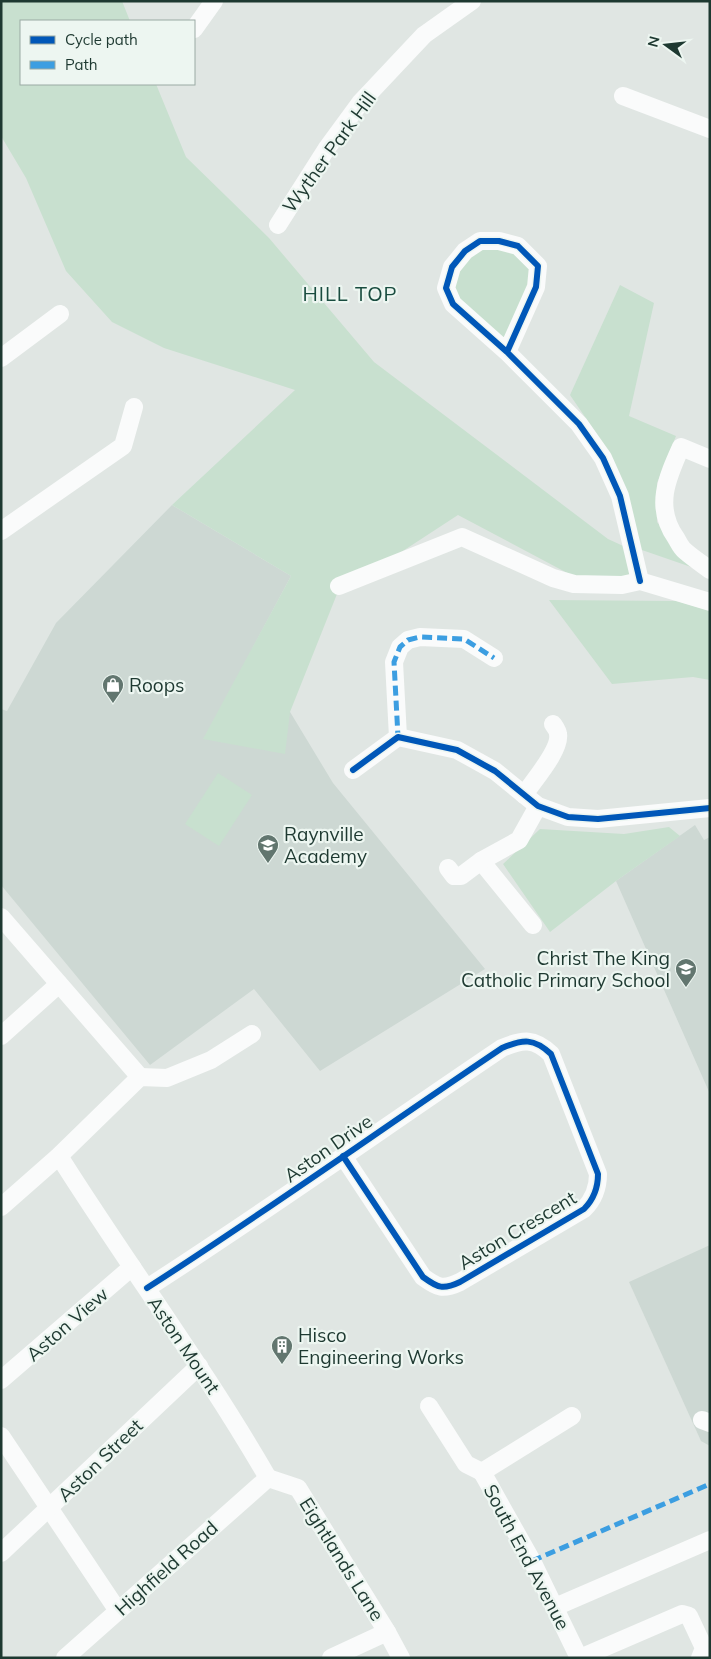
<svg xmlns="http://www.w3.org/2000/svg" width="711" height="1659" font-family="Mulish,sans-serif">
  <rect width="100%" height="100%" fill="#e0e6e3"/>
  <g fill="#cdd8d3">
    <polygon points="172,505 291,576 252,649 333,783 485,969 320,1071 254,989 150,1065 1,885 1,709 7,711 56,623"/>
    <polygon points="695,825 704,840 710,837 710,1094 616,881"/>
    <polygon points="710,1245 710,1446 701,1441 629,1282"/>
  </g>
  <g fill="#c8e0cf">
    <polygon points="1,1 122,1 130,21 21,21 21,84 156,84 186,157 269,238 374,362 608,539 632,550 640,581 588,584 458,515 337,594 290,712 285,754 203,739 291,576 172,505 295,390 164,348 112,322 66,271 26,178 1,136"/>
    <polygon points="499,241 538,266 507,352 453,304 452,267 465,251"/>
    <polygon points="620,285 654,303 629,416 676,436 657,483 657,522 694,568 639,549 627,493 594,430 570,395"/>
    <polygon points="549,600 677,601 710,611 710,680 693,677 612,684"/>
    <polygon points="218,773 252,795 219,846 185,824"/>
    <polygon points="669,827 680,836 616,881 550,932 503,864 540,829 624,834"/>
  </g>
  <g fill="none" stroke-linecap="round" stroke-linejoin="round">
    <g stroke="#fafbfb" stroke-width="18">
      <polyline points="194,29 214,1"/>
      <polyline points="623,96 710,129"/>
      <polyline points="278,225 327,148 360,103 424,35 472,1"/>
      <polyline points="507,352 536,287 538,266 518,246 499,241 480,241 465,251 452,267 446,288 453,304 507,352 579,424 603,458 620,496 640,581"/>
      <polyline points="1,358 60,314"/>
      <path d="M710,459L681,447C667,478 654,507 676,538C679,543 681,548 685,551C693,558 702,564 710,570"/>
      <polyline points="1,531 123,446 134,407"/>
      <polyline points="339,586 462,537 553,578 574,584 622,585 640,581 710,602"/>
      <polyline points="398,737 394,662 400,647 408,640 420,637 464,639 494,658"/>
      <polyline points="353,770 398,737 457,750 495,771 538,806 568,817 598,819 710,808"/>
      <path d="M524,795C533,781 561,750 558,734C558,731 555,727 553,724"/>
      <polyline points="481,861 533,925"/>
      <polyline points="448,868 454,876 461,876 481,861 519,840 538,806"/>
      <polyline points="1,917 140,1077"/>
      <polyline points="1,1036 59,984"/>
      <path d="M59,1156C127,1264 204,1367 268,1478"/>
      <polyline points="1,1207 59,1156 140,1077 167,1078 211,1060 252,1034"/>
      <path d="M147,1288C267,1211 383,1128 502,1048C523,1039 534,1038 551,1054L598,1174C598,1188 594,1199 584,1209L460,1282C443,1290 438,1288 423,1277L343,1156"/>
      <polyline points="1,1380 132,1267"/>
      <polyline points="429,1406 466,1464 482,1472"/>
      <polyline points="572,1416 482,1472 532,1561 579,1658"/>
      <polyline points="702,1420 710,1423"/>
      <polyline points="1,1436 118,1611"/>
      <polyline points="268,1478 298,1488 387,1632 401,1658"/>
      <polyline points="1,1553 199,1366"/>
      <polyline points="555,1607 710,1540"/>
      <polyline points="65,1658 268,1478"/>
      <polyline points="331,1658 387,1632"/>
      <polyline points="580,1658 682,1614 689,1616 704,1648 700,1658"/>
    </g>
    <g stroke="#3c9ee1" stroke-width="5" stroke-dasharray="10 5" stroke-linecap="butt">
      <polyline points="395,739 398,737 394,662 400,647 408,640 420,637 464,639 494,658"/>
      <polyline points="532,1561 710,1484"/>
    </g>
    <g stroke="#edf6f1" stroke-width="9">
      <g id="cycleway">
        <polyline points="507,352 536,287 538,266 518,246 499,241 480,241 465,251 452,267 446,288 453,304 507,352 579,424 603,458 620,496 640,581"/>
        <polyline points="353,770 398,737 457,750 495,771 538,806 568,817 598,819 710,808"/>
        <path d="M147,1288C267,1211 383,1128 502,1048C523,1039 534,1038 551,1054L598,1174C598,1188 594,1199 584,1209L460,1282C443,1290 438,1288 423,1277L343,1156"/>
      </g>
    </g>
    <use href="#cycleway" stroke="#0057b8" stroke-width="6"/>
  </g>
  <defs>
    <g id="shop-pin" transform="scale(1.125)"><path d="M0 17L-7.5 6A9.5 9.5 0 1 1 7.5 6Z" fill="#62766f" stroke="#edf6f1"/><path d="M-5-2.5h2.3a2.7 3.5 0 0 1 5.4 0H5L5.5 6h-11ZM-1.5-2.5h3a1.5 2.3 0 0 0-3 0Z" fill="#fff"/></g>
    <g id="school-pin" transform="scale(1.125)"><path d="M0 17L-7.5 6A9.5 9.5 0 1 1 7.5 6Z" fill="#62766f" stroke="#edf6f1"/><path d="M0-5L7-2L0 1L-7-2ZM-4 1L0 2.5L4 1V4Q0 6-4 4Z" fill="#fff"/></g>
    <g id="building-pin" transform="scale(1.125)"><path d="M0 17L-7.5 6A9.5 9.5 0 1 1 7.5 6Z" fill="#62766f" stroke="#edf6f1"/><path d="M-4-6H4V6H1V3H-1V6H-4ZM-2.5-4.3h1.7v1.8h-1.7ZM.8-4.3h1.7v1.8H.8ZM-2.5-1h1.7V.8h-1.7ZM.8-1h1.7V.8H.8Z" fill="#fff"/></g>
  </defs>
  <g fill-rule="evenodd">
    <use href="#shop-pin" x="113" y="685"/>
    <use href="#school-pin" x="268" y="845"/>
    <use href="#school-pin" x="686" y="969"/>
    <use href="#building-pin" x="282" y="1346"/>
  </g>
  <g text-anchor="middle" dominant-baseline="central" stroke-width="4.5" stroke-linejoin="round" paint-order="stroke">
    <g font-size="19" fill="#1e3931" stroke="#edf6f1">
      <text transform="translate(329 152) rotate(-54)">Wyther Park Hill</text>
      <text transform="translate(328 1148) rotate(-35)">Aston Drive</text>
      <text transform="translate(517 1230) rotate(-31)">Aston Crescent</text>
      <text transform="translate(67 1324) rotate(-41)">Aston View</text>
      <text transform="translate(184 1345) rotate(56)">Aston Mount</text>
      <text transform="translate(100 1460) rotate(-44)">Aston Street</text>
      <text transform="translate(527 1557) rotate(62)">South End Avenue</text>
      <text transform="translate(342 1559) rotate(58)">Eightlands Lane</text>
      <text transform="translate(166 1568) rotate(-42)">Highfield Road</text>
    </g>
    <g font-size="19" fill="#1e3931" stroke="#edf6f1" text-anchor="start">
      <text x="129" y="685">Roops</text>
      <text x="284" y="834">Raynville<tspan x="284" dy="22">Academy</tspan></text>
      <text x="670" y="958" text-anchor="end">Christ The King<tspan x="670" dy="22">Catholic Primary School</tspan></text>
      <text x="298" y="1335">Hisco<tspan x="298" dy="22">Engineering Works</tspan></text>
    </g>
    <g font-size="20" letter-spacing="1" fill="#194c3f" stroke="#edf6f1">
      <text x="350" y="293">HILL TOP</text>
    </g>
  </g>
  <rect width="711" height="1659" fill="none" stroke="#1e3931" stroke-width="5"/>
  <rect x="20" y="20" width="175" height="65" fill="#edf6f1" stroke="#9aaaa4"/>
  <rect x="30" y="36" width="25" height="8" fill="#0057b8" stroke="#9aaaa4"/>
  <text x="65" y="45" font-size="15" fill="#1e3931">Cycle path</text>
  <rect x="30" y="61" width="25" height="8" fill="#3c9ee1" stroke="#9aaaa4"/>
  <text x="65" y="70" font-size="15" fill="#1e3931">Path</text>
  <g transform="translate(666 45) rotate(285)" stroke="#edf6f1" stroke-width="4" paint-order="stroke">
  <path d="M0-4L9 19L0 12L-9 19Z" fill="#1e3931"/>
  <text y="-8" font-size="14" font-weight="bold" text-anchor="middle" fill="#1e3931">N</text>
  </g>
</svg>
